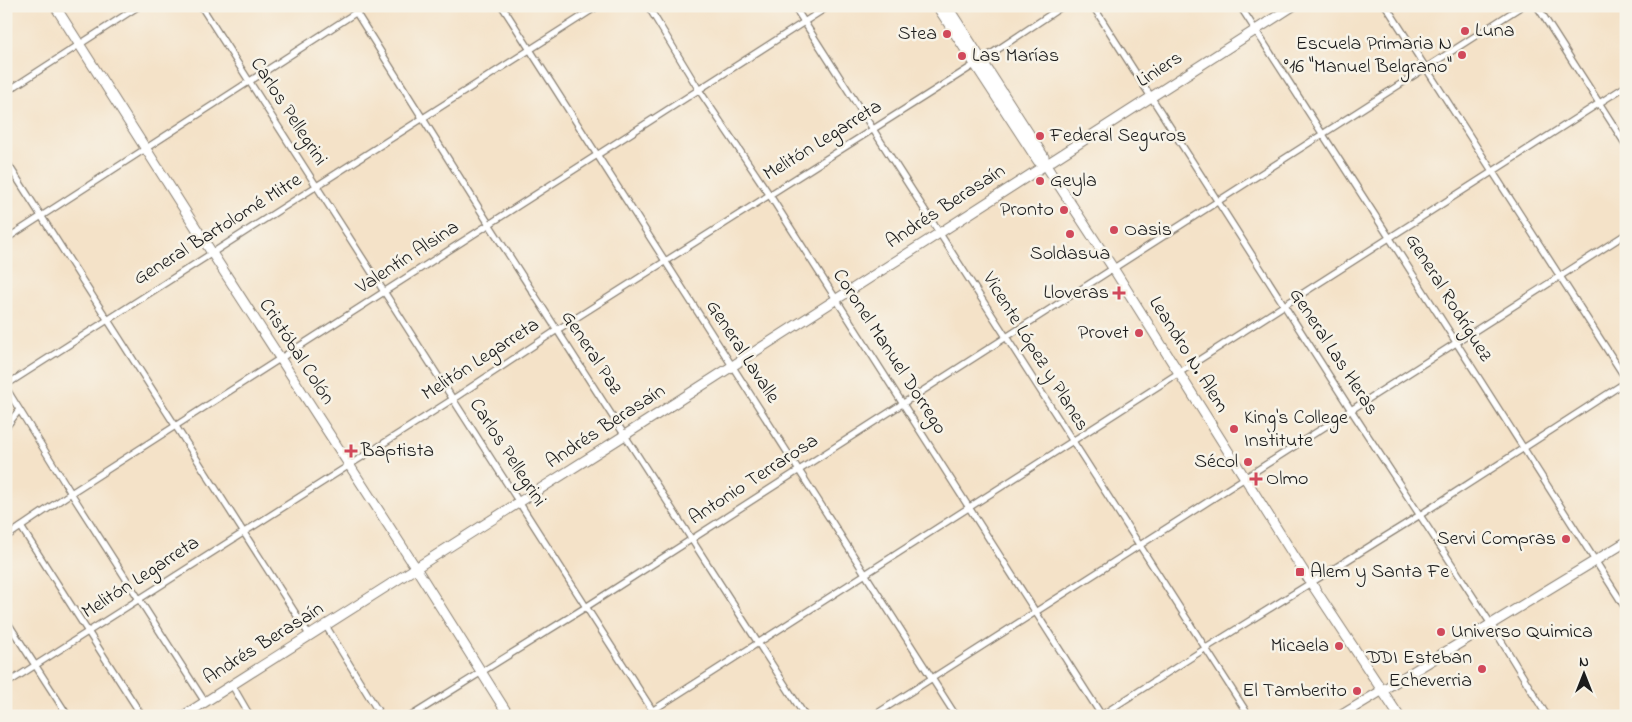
<svg xmlns="http://www.w3.org/2000/svg" width="1632" height="722" font-family="'Indie Flower',sans-serif">
  <rect width="100%" height="100%" fill="#f7f3e8"/>
  <filter id="ink" filterUnits="userSpaceOnUse"><feTurbulence type="fractalNoise" baseFrequency=".02" numOctaves="2"/><feDisplacementMap in="SourceGraphic" scale="10" xChannelSelector="R" yChannelSelector="G"/><feConvolveMatrix kernelMatrix="1 2 1 2 8 2 1 2 1" color-interpolation-filters="sRGB"/></filter>
  <filter id="wash" filterUnits="userSpaceOnUse"><feTurbulence type="fractalNoise" baseFrequency=".0096" numOctaves="4" result="noise"/><feDisplacementMap in="SourceGraphic" scale="20" xChannelSelector="R" yChannelSelector="G"/><feGaussianBlur stdDeviation="1.12" result="paint"/><feColorMatrix in="noise" values="0 0 0 0 0 0 0 0 0 0 0 0 0 0 0 0 0 1.4 0 .05"/><feComposite in="paint" operator="in"/></filter>
  <g filter="url(#wash)">
    <rect width="100%" height="100%" fill="#f4e2c8"/>
  </g>
  <g filter="url(#ink)">
    <g fill="none" stroke-linecap="round" stroke-linejoin="round">
      <g stroke="#887f72" stroke-width="8">
        <g id="street">
          <polyline points="201,6 656,716"/>
          <polyline points="352,6 489,224 805,716"/>
          <polyline points="502,6 956,716"/>
          <polyline points="648,6 699,90 769,194 1102,716"/>
          <polyline points="794,6 1249,716"/>
          <polyline points="1093,6 1351,410 1491,624 1547,716"/>
          <polyline points="1240,6 1389,237 1626,609"/>
          <polyline points="1386,6 1626,379"/>
          <polyline points="1537,6 1626,145"/>
          <polyline points="6,92 139,6"/>
          <polyline points="6,161 310,636"/>
          <polyline points="6,239 366,6"/>
          <polyline points="6,385 598,6"/>
          <polyline points="6,388 71,493 205,702"/>
          <polyline points="6,427 19,410"/>
          <polyline points="21,527 142,716"/>
          <polyline points="6,537 71,493 829,6"/>
          <polyline points="6,620 68,716"/>
          <polyline points="326,626 381,716"/>
          <polyline points="6,684 453,399 557,330 982,60 1063,6"/>
          <polyline points="232,685 250,716"/>
          <polyline points="371,716 378,711"/>
          <polyline points="411,716 586,607 1522,6"/>
          <polyline points="644,716 1626,86"/>
          <polyline points="873,716 1626,234"/>
          <polyline points="1100,716 1206,648 1420,515 1626,382"/>
        </g>
      </g>
      <g stroke="#887f72" stroke-width="11">
        <g id="secondary">
          <polyline points="55,6 212,253 416,568 509,716"/>
          <polyline points="937,6 1038,161 1045,164"/>
          <polyline points="947,6 1044,157 1045,164 1113,268 1311,583 1399,716"/>
          <polyline points="183,716 625,435 1293,6"/>
          <polyline points="1340,716 1626,542"/>
        </g>
      </g>
      <use href="#street" stroke="#fff" stroke-width="5.5"/>
      <use href="#secondary" stroke="#fff" stroke-width="9"/>
    </g>
  </g>
  <g fill="#d1495b" stroke="#f7f3e8" stroke-width="2">
    <circle cx="1465" cy="31" r="5"/>
    <circle cx="947" cy="34" r="5"/>
    <circle cx="1462" cy="55" r="5"/>
    <circle cx="962" cy="56" r="5"/>
    <circle cx="1040" cy="136" r="5"/>
    <circle cx="1040" cy="181" r="5"/>
    <circle cx="1064" cy="210" r="5"/>
    <circle cx="1114" cy="230" r="5"/>
    <circle cx="1070" cy="234" r="5"/>
    <path d="M1116.5 285.5h5v5h5v5h-5v5h-5v-5h-5v-5h5z"/>
    <circle cx="1139" cy="333" r="5"/>
    <circle cx="1234" cy="429" r="5"/>
    <path d="M348.5 443.5h5v5h5v5h-5v5h-5v-5h-5v-5h5z"/>
    <circle cx="1248" cy="462" r="5"/>
    <path d="M1253.5 471.5h5v5h5v5h-5v5h-5v-5h-5v-5h5z"/>
    <circle cx="1566" cy="539" r="5"/>
    <rect x="1295" y="567" width="10" height="10" rx="2.5"/>
    <circle cx="1441" cy="632" r="5"/>
    <circle cx="1339" cy="646" r="5"/>
    <circle cx="1482" cy="669" r="5"/>
    <circle cx="1357" cy="691" r="5"/>
  </g>
  <g text-anchor="middle" dominant-baseline="central" stroke-width="5" stroke-linejoin="round" paint-order="stroke">
    <g font-size="20" fill="#1c1c1c" stroke="#f7f3e8" text-anchor="start">
      <text x="1475" y="31">Luna</text>
      <text x="937" y="34" text-anchor="end">Stea</text>
      <text x="1452" y="44" text-anchor="end">Escuela Primaria N<tspan x="1452" dy="23">°16 "Manuel Belgrano"</tspan></text>
      <text x="972" y="56">Las Marías</text>
      <text x="1050" y="136">Federal Seguros</text>
      <text x="1050" y="181">Geyla</text>
      <text x="1054" y="210" text-anchor="end">Pronto</text>
      <text x="1124" y="230">Oasis</text>
      <text x="1070" y="254" text-anchor="middle">Soldasua</text>
      <text x="1109" y="293" text-anchor="end">Lloveras</text>
      <text x="1129" y="333" text-anchor="end">Provet</text>
      <text x="1244" y="418">King's College<tspan x="1244" dy="23">Institute</tspan></text>
      <text x="361" y="451">Baptista</text>
      <text x="1238" y="462" text-anchor="end">Sécol</text>
      <text x="1266" y="479">Olmo</text>
      <text x="1556" y="539" text-anchor="end">Servi Compras</text>
      <text x="1310" y="572">Alem y Santa Fe</text>
      <text x="1451" y="632">Universo Quimica</text>
      <text x="1329" y="646" text-anchor="end">Micaela</text>
      <text x="1472" y="658" text-anchor="end">DDI Esteban<tspan x="1472" dy="23">Echeverria</tspan></text>
      <text x="1347" y="691" text-anchor="end">El Tamberito</text>
    </g>
    <g font-size="20" fill="#1c1c1c" stroke="#f7f3e8">
      <text transform="translate(1160 70) rotate(-33)">Liniers</text>
      <text transform="translate(288 112) rotate(57)">Carlos Pellegrini</text>
      <text transform="translate(823 141) rotate(-32)">Melitón Legarreta</text>
      <text transform="translate(946 207) rotate(-33)">Andrés Berasaín</text>
      <text transform="translate(218 230) rotate(-32)">General Bartolomé Mitre</text>
      <text transform="translate(408 258) rotate(-33)">Valentín Alsina</text>
      <text transform="translate(1448 298) rotate(58)">General Rodríguez</text>
      <text transform="translate(296 352) rotate(57)">Cristóbal Colón</text>
      <text transform="translate(742 352) rotate(57)">General Lavalle</text>
      <text transform="translate(889 352) rotate(57)">Coronel Manuel Dorrego</text>
      <text transform="translate(1035 352) rotate(58)">Vicente López y Planes</text>
      <text transform="translate(1333 352) rotate(57)">General Las Heras</text>
      <text transform="translate(591 353) rotate(57)">General Paz</text>
      <text transform="translate(1188 355) rotate(58)">Leandro N. Alem</text>
      <text transform="translate(481 360) rotate(-33)">Melitón Legarreta</text>
      <text transform="translate(606 427) rotate(-33)">Andrés Berasaín</text>
      <text transform="translate(507 453) rotate(57)">Carlos Pellegrini</text>
      <text transform="translate(754 480) rotate(-33)">Antonio Terrarosa</text>
      <text transform="translate(141 578) rotate(-33)">Melitón Legarreta</text>
      <text transform="translate(264 644) rotate(-32)">Andrés Berasaín</text>
    </g>
  </g>
  <rect width="1632" height="722" fill="none" stroke="#f7f3e8" stroke-width="25"/>
  <g transform="translate(1584 674)" stroke="#f7f3e8" stroke-width="4" paint-order="stroke">
  <path d="M0-4L9 19L0 12L-9 19Z" fill="#1c1c1c"/>
  <text y="-8" font-size="14" font-weight="bold" text-anchor="middle" fill="#1c1c1c">N</text>
  </g>
</svg>
